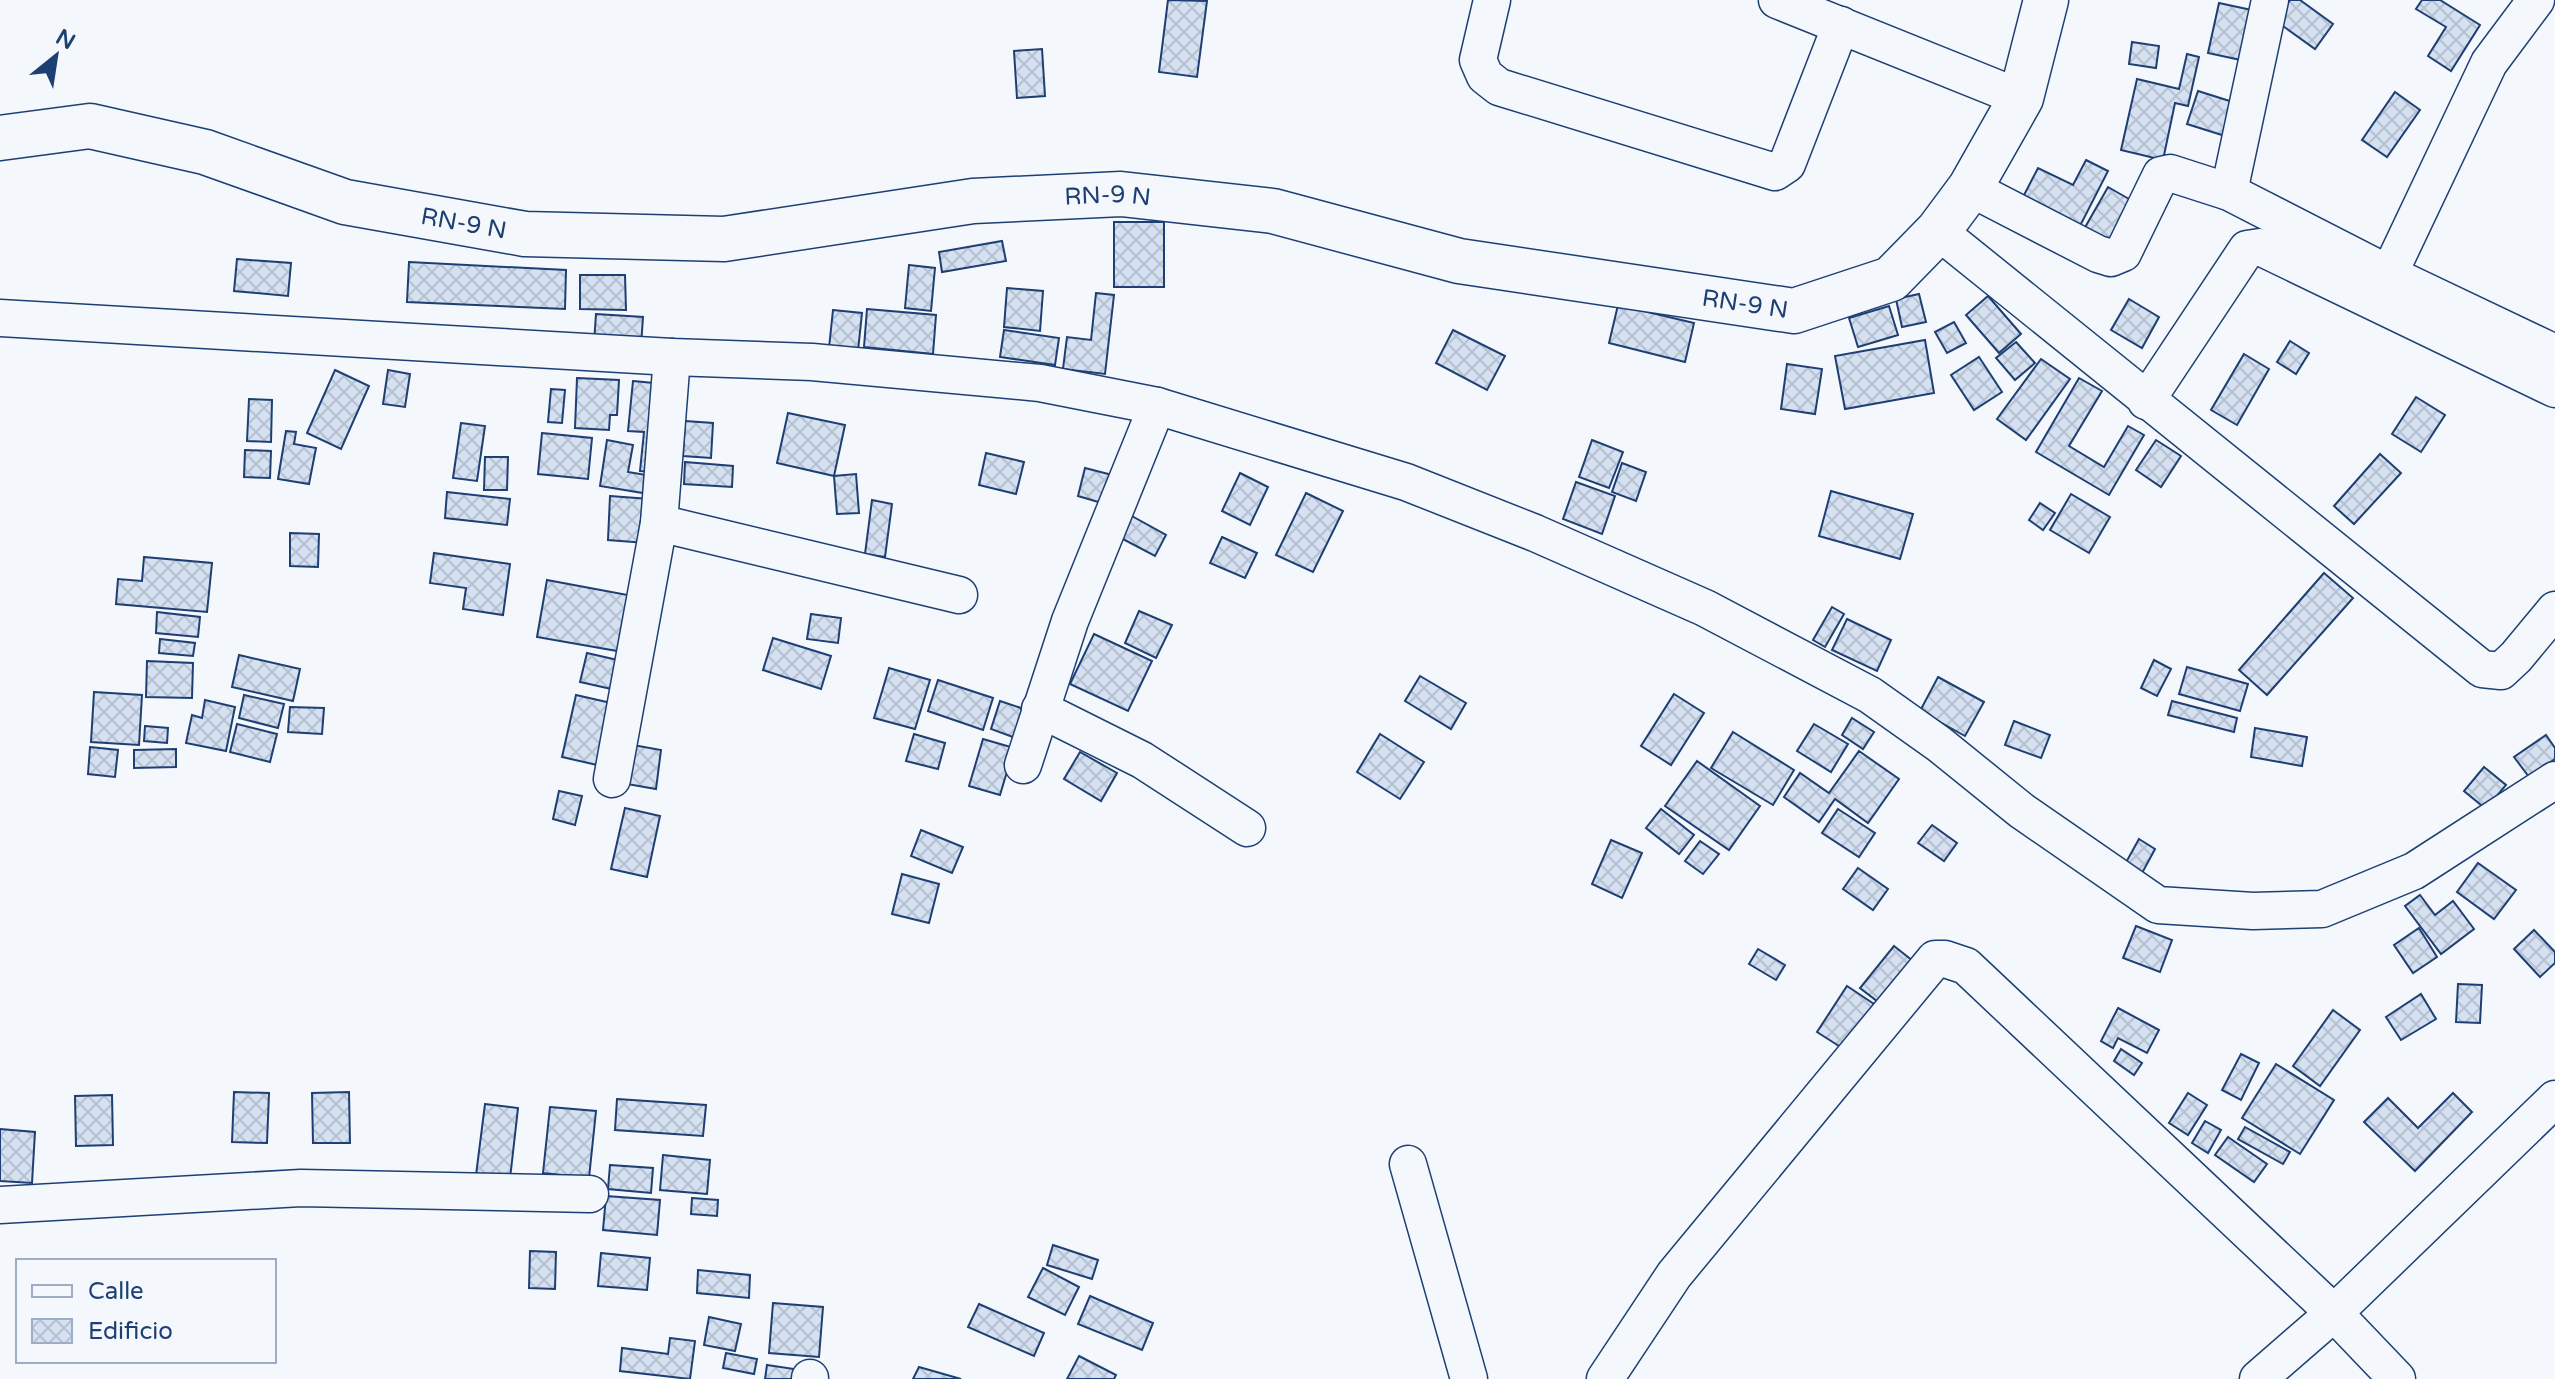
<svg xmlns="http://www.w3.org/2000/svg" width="2555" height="1379" font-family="'Varela Round',sans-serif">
  <defs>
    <pattern id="building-cross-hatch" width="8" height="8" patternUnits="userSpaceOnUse" patternTransform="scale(2)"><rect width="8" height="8" fill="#d5e0f0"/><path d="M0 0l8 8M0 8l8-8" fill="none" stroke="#b6c1d1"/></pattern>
  </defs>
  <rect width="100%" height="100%" fill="#f4f7fb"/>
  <g fill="url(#building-cross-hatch)" stroke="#1d3f73" stroke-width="2">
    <polygon points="1168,0 1207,1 1197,77 1159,72"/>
    <polygon points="2290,0 2300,0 2333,24 2315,49 2276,21"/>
    <polygon points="2422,0 2440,0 2480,25 2451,71 2428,56 2446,27 2416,9"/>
    <polygon points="2219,3 2261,12 2250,62 2208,53"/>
    <polygon points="2132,42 2159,46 2156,68 2129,64"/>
    <polygon points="1042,49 1045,96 1017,98 1014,51"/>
    <polygon points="2187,54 2199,57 2188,106 2175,103 2163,160 2121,150 2137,79 2179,89"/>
    <polygon points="2198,91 2236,103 2225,136 2187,124"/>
    <polygon points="2395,92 2420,110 2387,157 2362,140"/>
    <polygon points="2086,160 2108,171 2080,226 2023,197 2038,168 2073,185"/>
    <polygon points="2108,187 2136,203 2111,247 2083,231"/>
    <rect x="1114" y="222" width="50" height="65"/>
    <polygon points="1002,241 1006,261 942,272 939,252"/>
    <polygon points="237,259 291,263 288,296 234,291"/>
    <polygon points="409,262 566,270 565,309 407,302"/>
    <polygon points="909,265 935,268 931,311 905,308"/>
    <polygon points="580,275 625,275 626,310 580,309"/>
    <polygon points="1007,288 1043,291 1040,331 1004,327"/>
    <polygon points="1096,293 1114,295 1105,374 1063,369 1067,337 1091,340"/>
    <polygon points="1919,294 1926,322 1902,327 1896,299"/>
    <polygon points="1988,296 2021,334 1999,353 1966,315"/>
    <polygon points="2129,299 2159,317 2142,348 2111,330"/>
    <polygon points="1618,305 1694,323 1685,362 1609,343"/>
    <polygon points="1889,306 1898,335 1858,347 1849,318"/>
    <polygon points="867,309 936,315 933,354 864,347"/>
    <polygon points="833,310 862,313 858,351 829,348"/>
    <polygon points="596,314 643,317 641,346 594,343"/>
    <polygon points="1954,322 1966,343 1947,353 1935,332"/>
    <polygon points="1004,330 1059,338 1055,365 1000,357"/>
    <polygon points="1453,330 1505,356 1487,390 1436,363"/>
    <polygon points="1925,340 1934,393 1845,409 1835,356"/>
    <polygon points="2290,341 2309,353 2296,374 2277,362"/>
    <polygon points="2016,342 2035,363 2015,380 1996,358"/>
    <polygon points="2244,354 2269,369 2237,425 2211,410"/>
    <polygon points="1979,357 2002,392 1974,410 1951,375"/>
    <polygon points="2041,359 2070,379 2026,440 1997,419"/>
    <polygon points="1787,364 1822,369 1815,414 1781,409"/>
    <polygon points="335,370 369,386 341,449 307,433"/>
    <polygon points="388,370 410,374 405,407 383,404"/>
    <polygon points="577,378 619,380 617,415 610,415 609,430 575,428"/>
    <polygon points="2079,378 2102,391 2069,446 2104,467 2128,426 2144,435 2109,495 2036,452"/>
    <polygon points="633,381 664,384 656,472 640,471 644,432 628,431"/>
    <polygon points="551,389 565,390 562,423 548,422"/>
    <polygon points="2416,397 2445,415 2421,452 2392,434"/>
    <polygon points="249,399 272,400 271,442 247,441"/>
    <polygon points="788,413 845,425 834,476 777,463"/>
    <polygon points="685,421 713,423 711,458 683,456"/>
    <polygon points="461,423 485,426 477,481 453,478"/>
    <polygon points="286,431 296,432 294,444 316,448 309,484 278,479"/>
    <polygon points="542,433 592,438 588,479 538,474"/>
    <polygon points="607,440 633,445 628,472 646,475 643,493 600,486"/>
    <polygon points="1592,440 1623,452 1609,488 1579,477"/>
    <polygon points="2156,440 2181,456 2161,487 2136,470"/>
    <polygon points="245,450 271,451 270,478 244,477"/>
    <polygon points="986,453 1024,462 1016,494 979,485"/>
    <polygon points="2380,454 2401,473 2354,524 2334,506"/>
    <polygon points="485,457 508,457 507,490 484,490"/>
    <polygon points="685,462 733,466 732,487 684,484"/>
    <polygon points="1622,463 1646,472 1636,501 1612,492"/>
    <polygon points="1085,468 1120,477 1112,506 1078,496"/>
    <polygon points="1240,473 1268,487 1250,525 1222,511"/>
    <polygon points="856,474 859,513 837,514 834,476"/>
    <polygon points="1576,482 1615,496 1602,534 1563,519"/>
    <polygon points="1831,491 1913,514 1900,559 1819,536"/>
    <polygon points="447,492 510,499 507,525 445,518"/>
    <polygon points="1306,493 1343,511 1313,572 1276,555"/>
    <polygon points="2071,494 2110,517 2089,553 2050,530"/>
    <polygon points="610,496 649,499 646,543 608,540"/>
    <polygon points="872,500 892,504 885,557 865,554"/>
    <polygon points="2040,503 2055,513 2043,530 2029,520"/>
    <polygon points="1130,515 1166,535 1155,556 1119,537"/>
    <polygon points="290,533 319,534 318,567 290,566"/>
    <polygon points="1222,537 1257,553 1245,578 1210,563"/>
    <polygon points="434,553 510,564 503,615 463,609 466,588 430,583"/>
    <polygon points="144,557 212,563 207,612 116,604 118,579 142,581"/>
    <polygon points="2324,573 2353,598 2267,695 2239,670"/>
    <polygon points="547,580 633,596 623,652 537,637"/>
    <polygon points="1832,607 1844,614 1825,647 1813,640"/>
    <polygon points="1139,611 1172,625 1156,658 1125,643"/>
    <polygon points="157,612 200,617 198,637 156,633"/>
    <polygon points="811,614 841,618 838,643 807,639"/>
    <polygon points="1847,619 1891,640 1877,671 1832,650"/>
    <polygon points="1094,634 1152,661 1128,711 1070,684"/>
    <polygon points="773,638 831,656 821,689 763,670"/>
    <polygon points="160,639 195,643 193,656 159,653"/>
    <polygon points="587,653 622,661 616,690 580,682"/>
    <polygon points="239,655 300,669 293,701 232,687"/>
    <polygon points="2154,660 2171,669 2157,696 2141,688"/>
    <polygon points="147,661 193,663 192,698 146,697"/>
    <polygon points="2187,667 2248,684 2240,711 2179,694"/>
    <polygon points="889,668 930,680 915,729 874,718"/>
    <polygon points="1420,676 1466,703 1451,729 1405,701"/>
    <polygon points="1938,677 1984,702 1965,736 1920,711"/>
    <polygon points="938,680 993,698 983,730 928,711"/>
    <polygon points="94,692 142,695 139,745 91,742"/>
    <polygon points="1674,694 1704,713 1671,765 1641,746"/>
    <polygon points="244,695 284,704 278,728 239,718"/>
    <polygon points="576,695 620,705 606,767 562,757"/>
    <polygon points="205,700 235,707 226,751 186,743 192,715 202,718"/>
    <polygon points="1000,701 1030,711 1021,740 991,729"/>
    <polygon points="2172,701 2237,718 2234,732 2168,715"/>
    <polygon points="290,707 324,708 322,734 288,732"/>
    <polygon points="1852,718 1874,732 1863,749 1842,735"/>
    <polygon points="2014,721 2050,735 2041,758 2005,745"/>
    <polygon points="237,724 277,734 270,762 230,752"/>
    <polygon points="1814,724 1848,744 1831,772 1797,751"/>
    <polygon points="145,726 168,728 167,743 144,741"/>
    <polygon points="2255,728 2307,737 2302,766 2251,757"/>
    <polygon points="1733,732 1794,770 1773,805 1711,768"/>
    <polygon points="914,734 945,743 938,769 906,761"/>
    <polygon points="1380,734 1424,762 1400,799 1357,772"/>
    <polygon points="2546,735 2555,748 2555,759 2529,777 2514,757"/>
    <polygon points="983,739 1014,748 1000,795 969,786"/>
    <polygon points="633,745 661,750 656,789 627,784"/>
    <polygon points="90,747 118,750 115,777 88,774"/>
    <polygon points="176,749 176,767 134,768 134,750"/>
    <polygon points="1859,751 1899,779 1868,823 1835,799 1819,822 1784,797 1800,773 1829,793"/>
    <polygon points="1080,752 1117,773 1101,801 1064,779"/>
    <polygon points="1697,761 1760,806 1729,850 1665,806"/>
    <polygon points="2484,767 2506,785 2486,809 2464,791"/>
    <polygon points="559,791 582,796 575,825 553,819"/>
    <polygon points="625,808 660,816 647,877 611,869"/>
    <polygon points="1661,809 1694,835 1679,854 1646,828"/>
    <polygon points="1838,809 1875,833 1859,857 1822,833"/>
    <polygon points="1932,825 1957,843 1944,861 1918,843"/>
    <polygon points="921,830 963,847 952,873 911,856"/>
    <polygon points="2139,839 2155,849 2141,875 2124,866"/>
    <polygon points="1611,840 1642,853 1622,898 1592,884"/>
    <polygon points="1700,841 1719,854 1703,874 1685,861"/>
    <polygon points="2478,863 2516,890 2494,919 2457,892"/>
    <polygon points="1858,868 1888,889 1873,910 1843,889"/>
    <polygon points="902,874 939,884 929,923 892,914"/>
    <polygon points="2420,895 2435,915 2453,901 2474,929 2441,954 2405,906"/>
    <polygon points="2136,926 2172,940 2160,972 2123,958"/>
    <polygon points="2419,928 2437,957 2413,973 2394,945"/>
    <polygon points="2534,930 2555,952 2555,963 2540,977 2514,949"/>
    <polygon points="1894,946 1918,965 1886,1008 1860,988"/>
    <polygon points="1758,949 1785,965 1776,980 1749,964"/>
    <polygon points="2458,984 2482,985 2480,1023 2456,1022"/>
    <polygon points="1847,986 1883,1010 1853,1055 1817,1032"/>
    <polygon points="2421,994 2436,1019 2401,1040 2386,1017"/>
    <polygon points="2118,1008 2159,1030 2147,1053 2118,1038 2113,1048 2101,1041"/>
    <polygon points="2333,1010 2360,1030 2320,1086 2293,1066"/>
    <polygon points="2121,1049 2142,1063 2134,1075 2114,1061"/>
    <polygon points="2241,1054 2259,1063 2241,1100 2222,1090"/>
    <polygon points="2276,1064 2334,1100 2300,1154 2242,1118"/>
    <polygon points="234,1092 269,1093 267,1143 232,1142"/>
    <polygon points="349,1092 350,1143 313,1143 312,1093"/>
    <polygon points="2188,1093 2207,1105 2188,1135 2169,1123"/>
    <polygon points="2453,1093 2472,1112 2415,1171 2364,1122 2388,1098 2418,1128"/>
    <polygon points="112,1095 113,1145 76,1146 75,1096"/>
    <polygon points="617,1099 706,1105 703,1136 615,1130"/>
    <polygon points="485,1104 518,1108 510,1179 476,1175"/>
    <polygon points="550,1107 596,1111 589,1178 543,1173"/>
    <polygon points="2205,1121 2221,1130 2208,1153 2192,1143"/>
    <polygon points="2245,1127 2290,1152 2283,1164 2238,1139"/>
    <polygon points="0,1129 35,1132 32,1183 0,1181"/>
    <polygon points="2228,1137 2267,1164 2254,1182 2215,1155"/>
    <polygon points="663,1155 710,1160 707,1194 660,1190"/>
    <polygon points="610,1165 653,1168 651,1193 608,1189"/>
    <polygon points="606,1196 660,1200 657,1235 603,1230"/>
    <polygon points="692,1198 718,1200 717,1216 691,1214"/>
    <polygon points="1053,1245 1098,1260 1092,1279 1047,1265"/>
    <polygon points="530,1251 556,1252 555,1289 529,1288"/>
    <polygon points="601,1253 650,1258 647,1290 598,1286"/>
    <polygon points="1043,1268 1079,1287 1065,1315 1028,1297"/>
    <polygon points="698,1270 750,1275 749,1298 697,1293"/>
    <polygon points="1090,1296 1153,1323 1142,1350 1078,1324"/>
    <polygon points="773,1303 823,1307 819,1357 769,1353"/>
    <polygon points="979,1304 1044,1333 1034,1356 968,1327"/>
    <polygon points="709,1317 741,1324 735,1351 704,1345"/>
    <polygon points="670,1338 695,1341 690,1379 620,1371 622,1348 668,1354"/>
    <polygon points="726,1353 757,1359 754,1374 723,1368"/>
    <polygon points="1079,1356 1116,1375 1114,1379 1067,1379"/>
    <polygon points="767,1365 801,1370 800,1379 765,1379"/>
    <polygon points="919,1367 961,1379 913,1379"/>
  </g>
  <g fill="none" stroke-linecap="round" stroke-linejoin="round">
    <g stroke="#1d3f73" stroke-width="39">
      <g id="minor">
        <polyline points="1492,0 1478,60 1485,76 1499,87 1775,172 1787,164 1841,25"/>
        <polyline points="1777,0 2021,98"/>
        <polyline points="1970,188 2098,254 2111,258 2123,253 2161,175 2170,173 2229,192 2389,274 2555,353"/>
        <polyline points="2229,192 2270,0"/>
        <polyline points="1938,231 2482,669 2501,671 2516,657 2555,610"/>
        <polyline points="2389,274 2489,63 2536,0"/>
        <polyline points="0,318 672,357 812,362 1040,383 1157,406 1406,482 1535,533 1705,608 1870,695 1939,744 2022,811 2158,905 2253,911 2322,909 2414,871 2555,780"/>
        <polyline points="2146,401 2247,249 2260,247 2555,389"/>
        <polyline points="659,523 959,595"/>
        <polyline points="1040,709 1142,760 1247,828"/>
        <polyline points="1023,765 1070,621 1157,406"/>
        <polyline points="612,779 659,523 672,357"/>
        <polyline points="1408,1164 1469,1379"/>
        <polyline points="0,1205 301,1188 590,1194"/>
        <polyline points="810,1379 810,1378"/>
        <polyline points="1605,1379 1674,1275 1935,959 1945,959 1966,966 2334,1313 2397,1379"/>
        <polyline points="2258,1379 2334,1313 2555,1099"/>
      </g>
    </g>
    <g stroke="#1d3f73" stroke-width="47">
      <g id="major">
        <path id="s1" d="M0,138L90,126L205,152L345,202L525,234L724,239L973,201L1121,194L1273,211L1459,261L1794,311L1891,279L1938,231L1970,188L2021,98L2046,0"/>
      </g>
    </g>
    <use href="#minor" stroke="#f4f7fb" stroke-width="36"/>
    <use href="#major" stroke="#f4f7fb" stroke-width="44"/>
  </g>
  <g text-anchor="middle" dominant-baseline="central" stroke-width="6" stroke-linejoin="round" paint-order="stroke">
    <g font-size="24" fill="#1d3f73" stroke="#f4f7fb">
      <text stroke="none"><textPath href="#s1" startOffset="1126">RN-9 N</textPath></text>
      <text stroke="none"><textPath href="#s1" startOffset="478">RN-9 N</textPath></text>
      <text stroke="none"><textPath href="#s1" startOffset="1774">RN-9 N</textPath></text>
    </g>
  </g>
  <rect x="16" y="1259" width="260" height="104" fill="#f4f7fb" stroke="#9eadc5" stroke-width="2"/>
  <rect x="32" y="1285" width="40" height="12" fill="#f4f7fb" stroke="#9eadc5" stroke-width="2"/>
  <text x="88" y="1299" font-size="24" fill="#1d3f73">Calle</text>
  <rect x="32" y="1319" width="40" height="24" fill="url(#building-cross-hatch)" stroke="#9eadc5" stroke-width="2"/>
  <text x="88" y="1339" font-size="24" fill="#1d3f73">Edificio</text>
  <g transform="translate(56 56) rotate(30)" stroke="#f4f7fb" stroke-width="6" paint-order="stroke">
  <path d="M0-6L14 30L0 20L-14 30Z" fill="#1d3f73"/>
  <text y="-12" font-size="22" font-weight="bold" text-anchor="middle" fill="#1d3f73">N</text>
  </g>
</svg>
